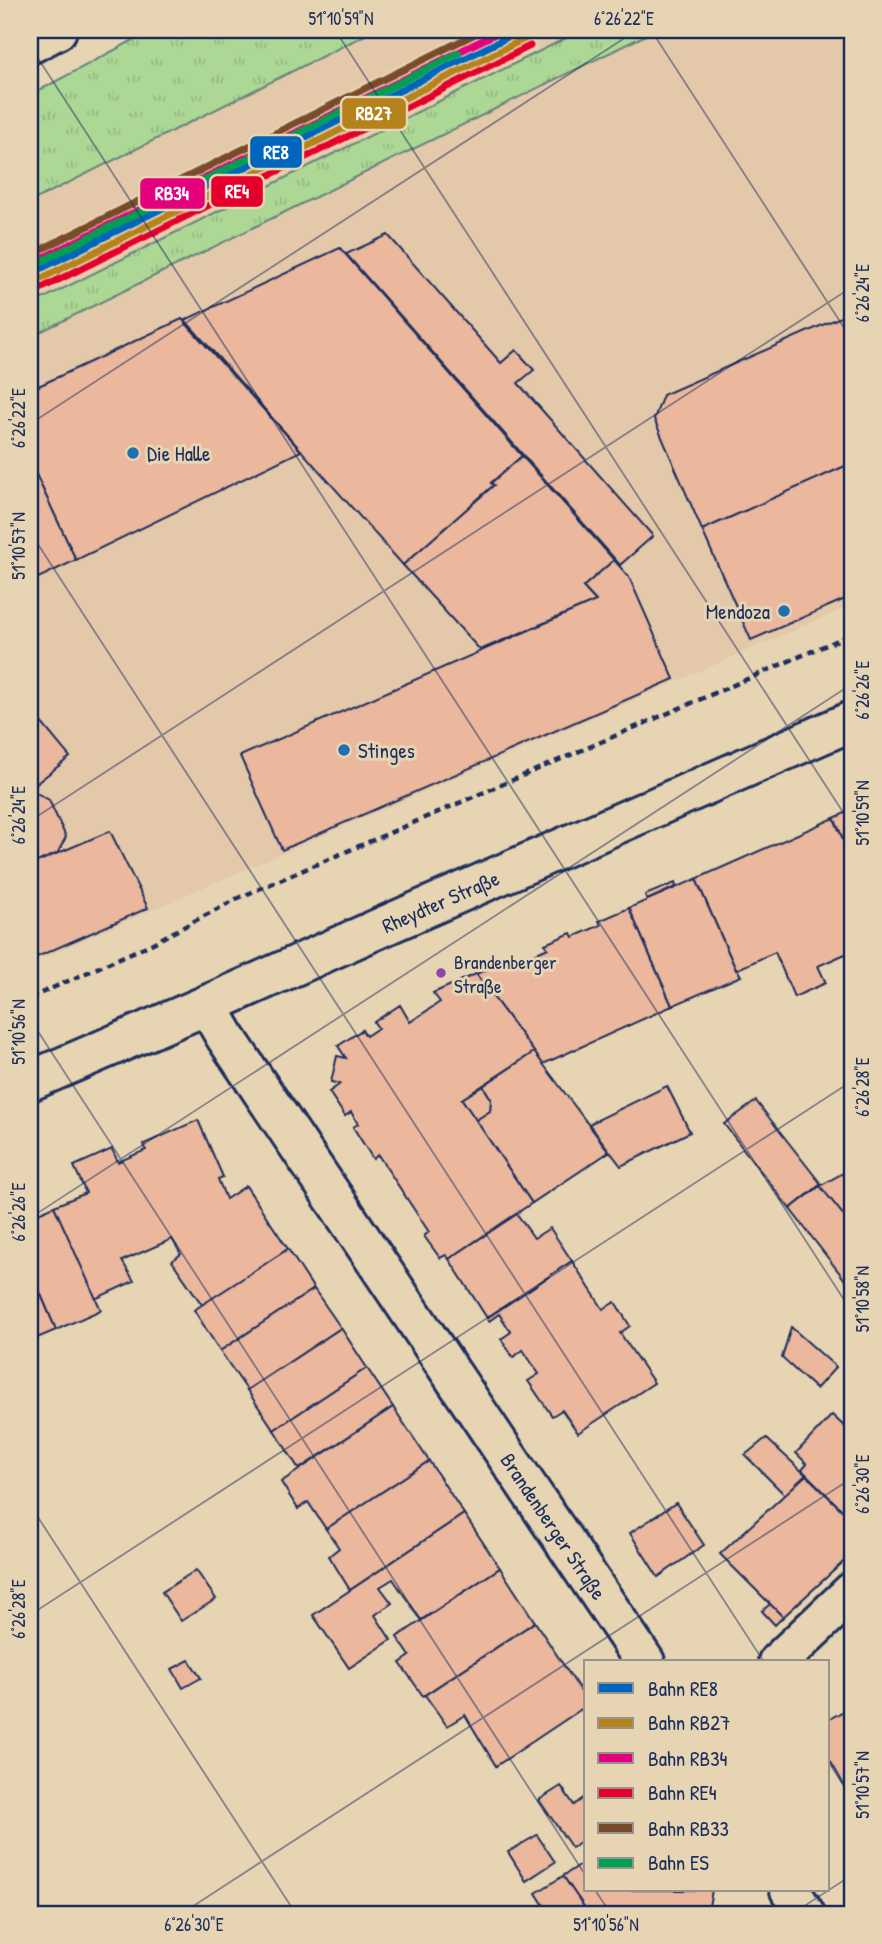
<svg xmlns="http://www.w3.org/2000/svg" width="882" height="1944" font-family="'Patrick Hand',sans-serif">
  <defs>
    <pattern id="grass-tufts" width="24" height="20" patternUnits="userSpaceOnUse" patternTransform="scale(1.75)"><rect width="24" height="20" fill="#acd795"/><path d="M3 7l-1-3M5 7V3M7 7l1-3M15 17l-1-3M17 17v-4M19 17l1-3" fill="none" stroke="#93b983"/></pattern>
  </defs>
  <rect width="100%" height="100%" fill="#e7d4b2"/>
  <filter id="ink" filterUnits="userSpaceOnUse"><feTurbulence type="fractalNoise" baseFrequency=".0143" numOctaves="2"/><feDisplacementMap in="SourceGraphic" scale="14" xChannelSelector="R" yChannelSelector="G"/><feConvolveMatrix kernelMatrix="1 2 1 2 8 2 1 2 1" color-interpolation-filters="sRGB"/></filter>
  <g filter="url(#ink)">
    <g fill="#e4c8aa">
      <polygon points="375,30 582,30 30,305 30,202"/>
      <polygon points="656,30 852,30 852,605 30,963 30,337"/>
    </g>
    <g fill="url(#grass-tufts)" stroke="#64837a" stroke-width="2">
      <polygon points="152,30 375,30 30,202 30,95"/>
      <polygon points="582,30 656,30 30,337 30,305"/>
    </g>
    <g fill="#ebb79d" stroke="#1b2f5e" stroke-width="2">
      <polygon points="388,235 501,363 516,350 534,370 518,383 653,536 620,565 346,254"/>
      <polygon points="340,248 522,456 491,483 494,485 403,565 185,320"/>
      <polygon points="852,312 852,463 702,530 654,419 663,395"/>
      <polygon points="182,319 301,451 76,560 30,462 30,390"/>
      <polygon points="522,456 614,560 583,587 596,601 480,650 403,565 494,485 491,483"/>
      <polygon points="30,462 76,560 30,582"/>
      <polygon points="852,463 852,596 751,640 702,530"/>
      <polygon points="614,560 629,577 674,679 282,850 240,756 596,601 583,587"/>
      <polygon points="30,709 70,757 37,783 33,791 49,800 66,837 57,854 30,865"/>
      <polygon points="852,810 852,861 834,818"/>
      <polygon points="834,818 852,861 852,951 818,966 826,983 794,997 775,952 736,970 696,879"/>
      <polygon points="110,831 148,908 30,960 30,865"/>
      <polygon points="696,879 736,970 737,969 741,976 672,1006 629,908"/>
      <polygon points="675,883 676,887 647,900 645,895"/>
      <polygon points="629,908 672,1006 543,1064 476,974 518,956 519,961 548,948 545,944 571,933 573,937 601,925 599,921"/>
      <polygon points="476,974 534,1052 462,1099 532,1203 449,1259 446,1255 440,1258 424,1236 429,1232 378,1155 373,1159 353,1127 358,1124 351,1112 345,1116 329,1092 340,1084 331,1082 337,1056 346,1058 338,1046 362,1030 366,1036 378,1028 374,1022 400,1005 410,1022 440,1002 433,993"/>
      <polygon points="534,1052 609,1152 532,1203 476,1120 490,1111 491,1099 483,1086"/>
      <polygon points="483,1086 491,1099 490,1111 476,1120 462,1099"/>
      <polygon points="667,1086 690,1132 621,1166 589,1124"/>
      <polygon points="756,1101 821,1184 790,1209 724,1124"/>
      <polygon points="198,1120 223,1177 218,1179 226,1199 246,1186 288,1249 203,1306 172,1261 181,1254 172,1239 122,1261 134,1281 95,1299 54,1206 86,1193 74,1166 112,1149 118,1162 146,1150 144,1144"/>
      <polygon points="852,1168 852,1226 820,1186"/>
      <polygon points="820,1186 852,1226 852,1289 790,1209"/>
      <polygon points="30,1204 34,1215 54,1206 101,1310 56,1330 30,1269"/>
      <polygon points="517,1214 534,1238 550,1228 572,1261 487,1318 449,1259"/>
      <polygon points="288,1249 314,1289 220,1351 194,1310"/>
      <polygon points="572,1261 603,1309 615,1302 630,1326 620,1333 654,1383 578,1433 562,1410 552,1416 528,1381 539,1374 523,1350 513,1357 501,1339 511,1332 499,1314 489,1321 487,1318"/>
      <polygon points="30,1269 56,1330 30,1341"/>
      <polygon points="314,1289 341,1328 247,1390 220,1351"/>
      <polygon points="791,1327 836,1367 816,1389 782,1358"/>
      <polygon points="341,1328 367,1368 274,1430 247,1390"/>
      <polygon points="367,1368 393,1407 299,1469 274,1430"/>
      <polygon points="393,1407 429,1461 326,1529 308,1502 298,1509 281,1482"/>
      <polygon points="832,1415 844,1426 849,1421 852,1424 852,1520 802,1470 807,1464 796,1453"/>
      <polygon points="766,1438 806,1475 785,1495 745,1455"/>
      <polygon points="429,1461 464,1514 350,1590 329,1556 339,1548 326,1529"/>
      <polygon points="806,1475 852,1520 852,1554 783,1617 720,1554"/>
      <polygon points="676,1503 704,1545 658,1577 630,1533"/>
      <polygon points="464,1514 500,1568 421,1620 393,1579 380,1587 392,1603 375,1615 391,1640 349,1668 313,1615"/>
      <polygon points="500,1568 535,1622 423,1696 400,1663 410,1656 397,1637"/>
      <polygon points="196,1570 216,1599 181,1621 162,1592"/>
      <polygon points="770,1604 783,1617 775,1625 762,1611"/>
      <polygon points="535,1622 586,1699 586,1706 496,1766 465,1715 447,1726 425,1695"/>
      <polygon points="189,1660 201,1678 183,1688 172,1669"/>
      <polygon points="852,1706 852,1799 828,1757 828,1720"/>
      <polygon points="561,1786 574,1805 586,1796 586,1841 585,1840 572,1848 539,1800"/>
      <polygon points="537,1835 555,1862 526,1881 508,1852"/>
      <polygon points="586,1861 586,1890 712,1890 708,1912 704,1914 589,1914 563,1876"/>
      <polygon points="563,1876 589,1914 533,1914 545,1907 536,1893"/>
    </g>
    <g fill="none" stroke-linecap="round" stroke-linejoin="round">
      <g stroke="#1b2f5e" stroke-width="44">
        <g id="minor">
          <polyline points="30,44 57,30"/>
          <path id="s1" d="M207,1005L225,1036L645,1662"/>
          <polyline points="778,1662 852,1592"/>
          <polyline points="790,1890 805,1914"/>
        </g>
      </g>
      <g stroke="#1b2f5e" stroke-width="44">
        <g id="major">
          <path id="s2" d="M30,1081L207,1005L384,926L852,721"/>
        </g>
      </g>
      <polyline stroke="#1b2f5e" stroke-width="4.5" stroke-dasharray="7 5" stroke-linecap="butt" points="30,998 151,944 236,899 852,634"/>
      <use href="#minor" stroke="#e7d4b2" stroke-width="38"/>
      <use href="#major" stroke="#e7d4b2" stroke-width="38"/>
      <g stroke="#e7d4b2" stroke-width="12">
        <polyline id="rail-1" points="30,274 522,30"/>
      </g>
      <g stroke="#e7d4b2" stroke-width="12">
        <polyline id="rail-2" points="34,282 526,38"/>
      </g>
      <g stroke="#e7d4b2" stroke-width="12">
        <polyline id="rail-3" points="30,264 503,30"/>
      </g>
      <g stroke="#e7d4b2" stroke-width="12">
        <polyline id="rail-4" points="38,290 530,46"/>
      </g>
      <g stroke="#e7d4b2" stroke-width="12">
        <polyline id="rail-5" points="30,255 483,30"/>
      </g>
      <g stroke="#e7d4b2" stroke-width="12">
        <polyline id="rail-6" points="42,261 459,53"/>
      </g>
      <use href="#rail-1" stroke="#0065bd" stroke-width="7"/>
      <use href="#rail-2" stroke="#b5821c" stroke-width="7"/>
      <use href="#rail-3" stroke="#e5007d" stroke-width="7"/>
      <use href="#rail-4" stroke="#e4002b" stroke-width="7"/>
      <use href="#rail-5" stroke="#7a4b2a" stroke-width="7"/>
      <use href="#rail-6" stroke="#01a052" stroke-width="7"/>
    </g>
  </g>
  <path fill="none" stroke="#1b2f5e" stroke-width="2" stroke-opacity="0.45" d="M335,30L852,826M651,30L852,340M30,46L852,1312M30,424L637,30M30,532L764,1662M30,821L852,287M30,1019L586,1876M30,1218L852,684M30,1505L296,1914M30,1615L852,1081M828,1761L852,1799M595,1890L611,1914M181,1914L852,1478M792,1914L852,1875"/>
  <g fill="#1f6fb2" stroke="#e7d4b2" stroke-width="2.5">
    <circle cx="133" cy="453" r="7"/>
    <circle cx="784" cy="611" r="7"/>
    <circle cx="344" cy="750" r="7"/>
  </g>
  <circle fill="#8e44ad" stroke="#e7d4b2" stroke-width="2.5" cx="441" cy="973" r="6"/>
  <g text-anchor="middle" dominant-baseline="central" stroke-width="6" stroke-linejoin="round" paint-order="stroke">
    <g font-size="19" fill="#1b2f5e" stroke="#e7d4b2" text-anchor="start">
      <text x="454" y="962">Brandenberger<tspan x="454" dy="24">Straße</tspan></text>
    </g>
    <g font-size="21" fill="#1b2f5e" stroke="#e7d4b2" text-anchor="start">
      <text x="147" y="453">Die Halle</text>
      <text x="770" y="611" text-anchor="end">Mendoza</text>
      <text x="358" y="750">Stinges</text>
    </g>
    <g font-size="21" fill="#1b2f5e" stroke="#e7d4b2">
      <text stroke="none"><textPath href="#s2" startOffset="448">Rheydter Straße</textPath></text>
      <text stroke="none"><textPath href="#s1" startOffset="626">Brandenberger Straße</textPath></text>
    </g>
  </g>
  <g stroke="#e7d4b2" stroke-width="2.5">
    <rect x="341" y="97" width="66" height="33" rx="7" fill="#b5821c"/>
    <rect x="249" y="135" width="54" height="34" rx="7" fill="#0065bd"/>
    <rect x="210" y="175" width="54" height="33" rx="7" fill="#e4002b"/>
    <rect x="139" y="177" width="67" height="33" rx="7" fill="#e5007d"/>
  </g>
  <g font-size="19" text-anchor="middle" font-weight="bold" fill="#fff">
    <text x="374" y="120">RB27</text>
    <text x="276" y="159">RE8</text>
    <text x="237" y="198">RE4</text>
    <text x="172" y="200">RB34</text>
  </g>
  <rect width="882" height="1944" fill="none" stroke="#e7d4b2" stroke-width="77"/>
  <rect x="584" y="1660" width="245" height="231" fill="#e7d4b2" stroke="#959290" stroke-width="2"/>
  <rect x="598" y="1683" width="35" height="10" fill="#0065bd" stroke="#959290" stroke-width="2"/>
  <text x="648" y="1696" font-size="21" fill="#1b2f5e">Bahn RE8</text>
  <rect x="598" y="1718" width="35" height="10" fill="#b5821c" stroke="#959290" stroke-width="2"/>
  <text x="648" y="1730" font-size="21" fill="#1b2f5e">Bahn RB27</text>
  <rect x="598" y="1753" width="35" height="10" fill="#e5007d" stroke="#959290" stroke-width="2"/>
  <text x="648" y="1766" font-size="21" fill="#1b2f5e">Bahn RB34</text>
  <rect x="598" y="1788" width="35" height="10" fill="#e4002b" stroke="#959290" stroke-width="2"/>
  <text x="648" y="1800" font-size="21" fill="#1b2f5e">Bahn RE4</text>
  <rect x="598" y="1823" width="35" height="10" fill="#7a4b2a" stroke="#959290" stroke-width="2"/>
  <text x="648" y="1836" font-size="21" fill="#1b2f5e">Bahn RB33</text>
  <rect x="598" y="1858" width="35" height="10" fill="#01a052" stroke="#959290" stroke-width="2"/>
  <text x="648" y="1870" font-size="21" fill="#1b2f5e">Bahn ES</text>
  <rect x="38" y="38" width="806" height="1868" fill="none" stroke="#1b2f5e" stroke-width="2.5"/>
  <g font-size="18" text-anchor="middle" fill="#1b2f5e">
    <text x="341" y="25">51°10'59"N</text>
    <text x="624" y="25">6°26'22"E</text>
    <text transform="translate(863 293) rotate(-90)" y="6">6°26'24"E</text>
    <text transform="translate(19 418) rotate(-90)" y="6">6°26'22"E</text>
    <text transform="translate(19 546) rotate(-90)" y="6">51°10'57"N</text>
    <text transform="translate(863 690) rotate(-90)" y="6">6°26'26"E</text>
    <text transform="translate(863 813) rotate(-90)" y="6">51°10'59"N</text>
    <text transform="translate(19 815) rotate(-90)" y="6">6°26'24"E</text>
    <text transform="translate(19 1032) rotate(-90)" y="6">51°10'56"N</text>
    <text transform="translate(863 1087) rotate(-90)" y="6">6°26'28"E</text>
    <text transform="translate(19 1212) rotate(-90)" y="6">6°26'26"E</text>
    <text transform="translate(863 1299) rotate(-90)" y="6">51°10'58"N</text>
    <text transform="translate(863 1484) rotate(-90)" y="6">6°26'30"E</text>
    <text transform="translate(19 1609) rotate(-90)" y="6">6°26'28"E</text>
    <text transform="translate(863 1785) rotate(-90)" y="6">51°10'57"N</text>
    <text x="194" y="1931">6°26'30"E</text>
    <text x="606" y="1931">51°10'56"N</text>
  </g>
</svg>
